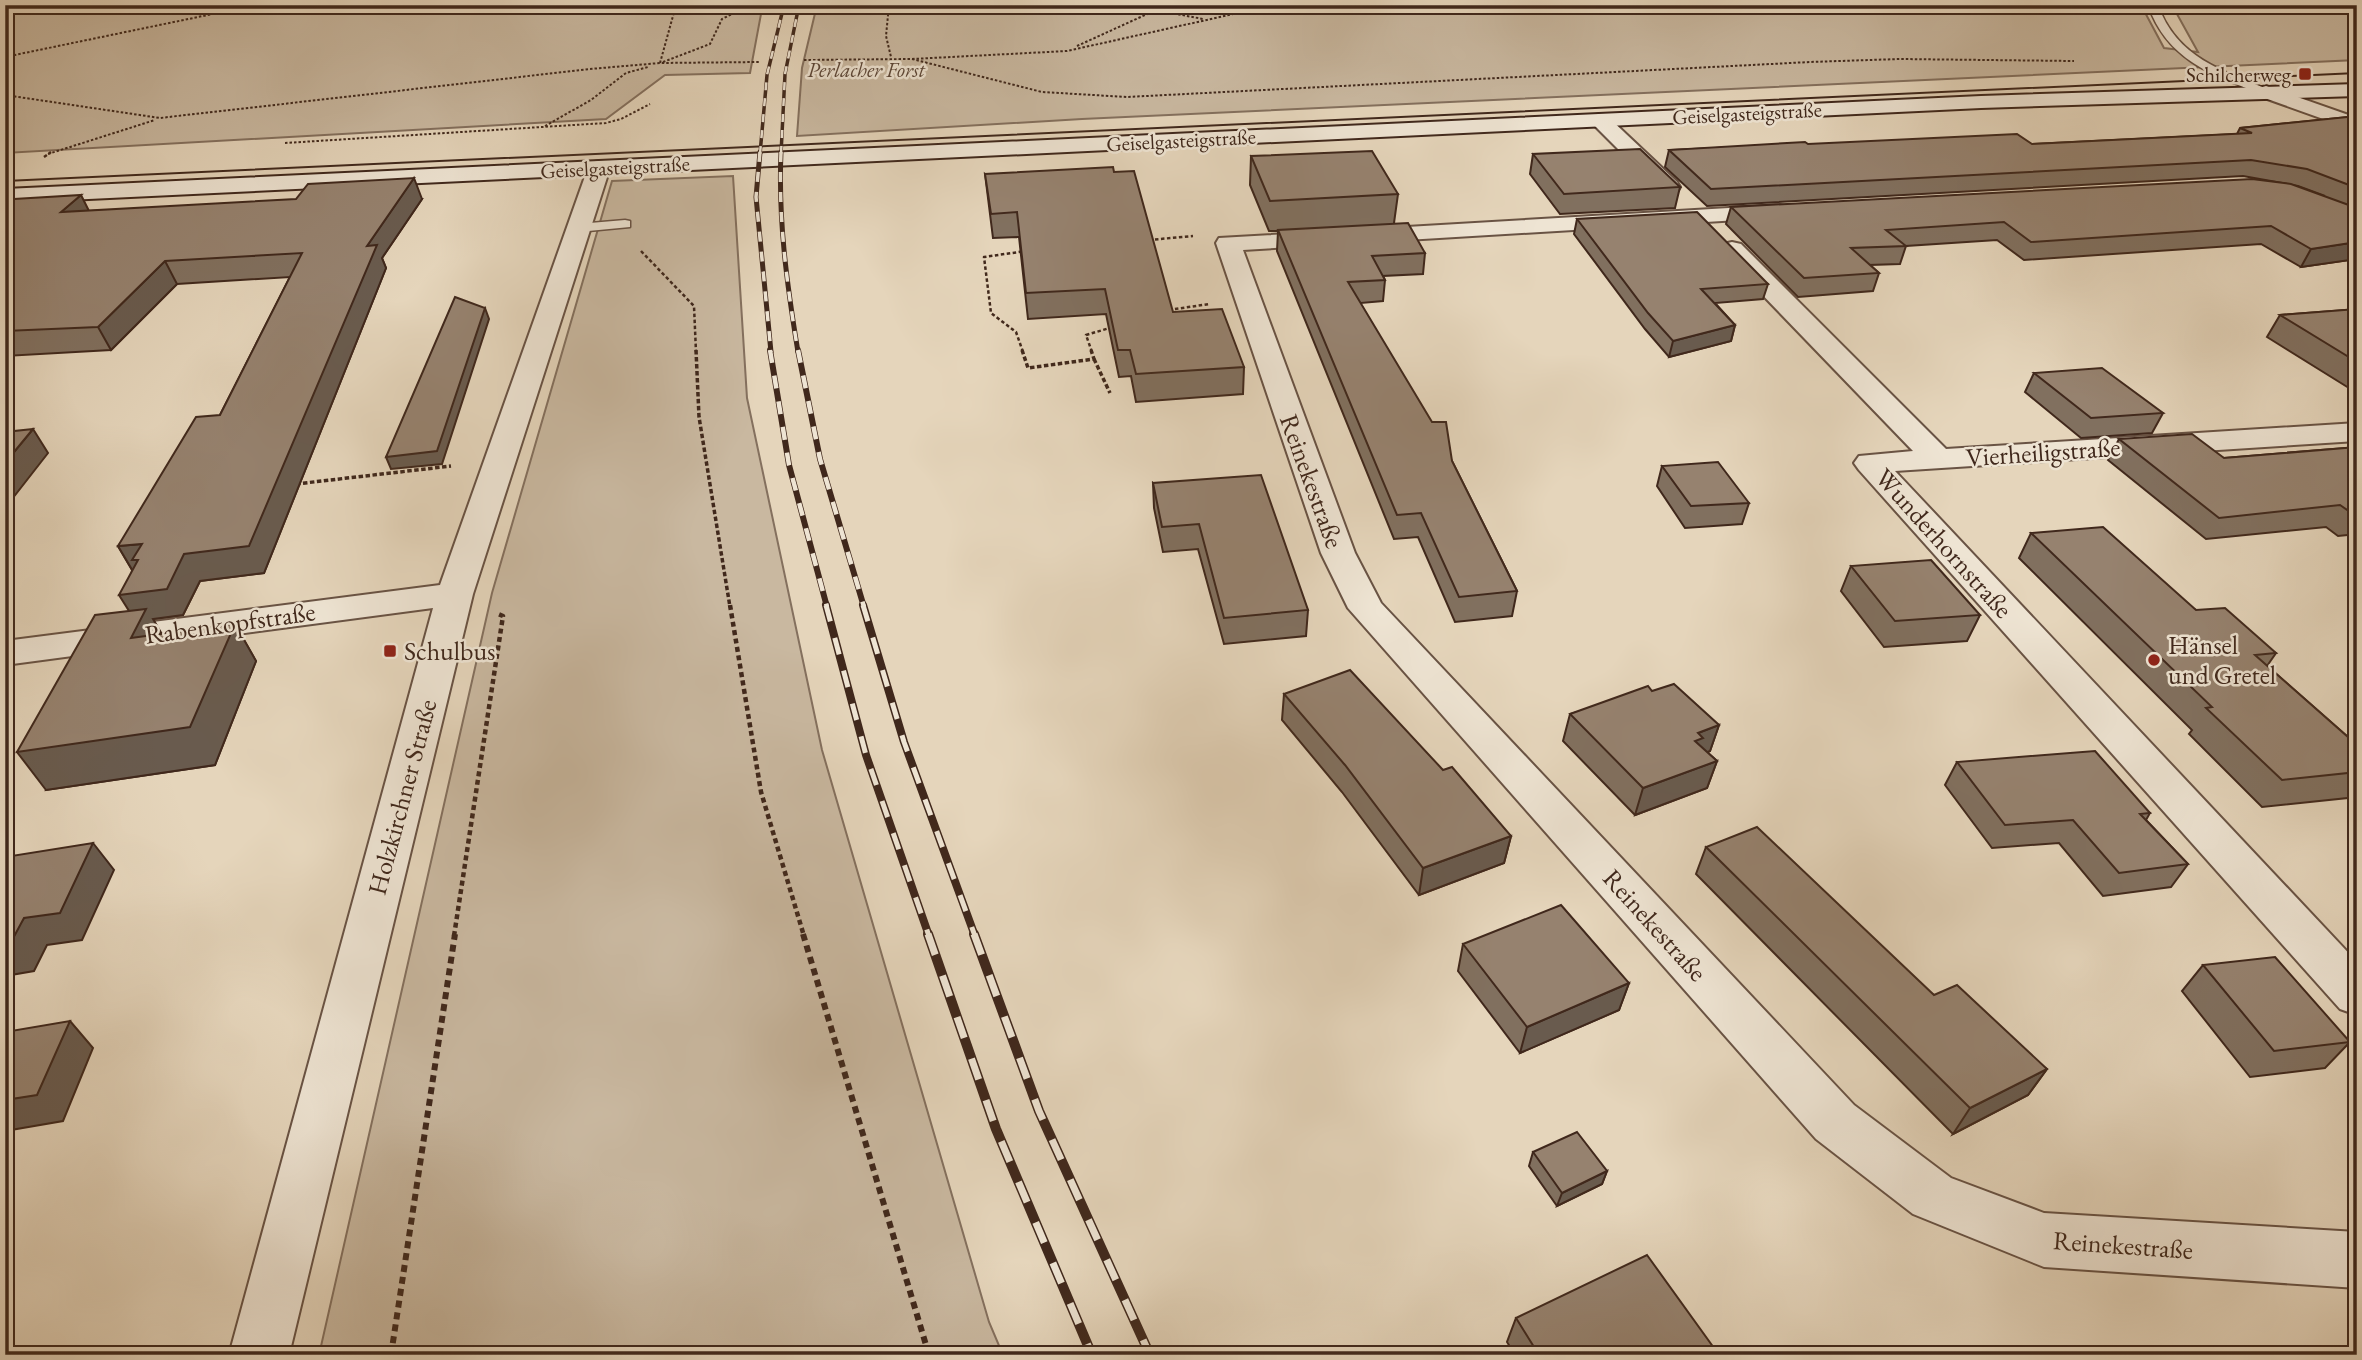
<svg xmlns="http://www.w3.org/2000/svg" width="2362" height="1360" font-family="'EB Garamond',serif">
  <rect width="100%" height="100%" fill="#e5d5bb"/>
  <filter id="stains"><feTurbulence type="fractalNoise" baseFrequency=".00286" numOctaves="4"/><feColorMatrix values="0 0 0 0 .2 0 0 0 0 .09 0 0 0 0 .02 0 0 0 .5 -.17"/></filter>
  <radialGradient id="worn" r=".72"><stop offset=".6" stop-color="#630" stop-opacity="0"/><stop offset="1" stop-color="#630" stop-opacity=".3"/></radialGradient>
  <g fill="#c9b8a0" stroke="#84705e" stroke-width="2">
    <polygon points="5,5 765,5 761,14 750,73 665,75 606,119 5,153 5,125 9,117 5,113"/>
    <polygon points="817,5 2141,5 2164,48 2198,52 2172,5 2357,5 2357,60 1082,119 797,136 802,68"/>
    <polygon points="733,176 747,398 822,750 989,1322 1003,1355 319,1355 492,593 612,181"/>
  </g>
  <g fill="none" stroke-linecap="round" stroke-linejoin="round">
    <g stroke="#695344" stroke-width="3">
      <g id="lane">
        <path d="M2148,5H2158C2176,57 2222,71 2270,90V94H2262C2212,75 2167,60 2148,5Z"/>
        <polygon points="625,220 630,221 630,227 578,232 571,228 578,224"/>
      </g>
    </g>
    <g stroke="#695344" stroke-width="4">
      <g id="street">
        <polygon points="2266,86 2357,118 2357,131 2259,96 2256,92 2259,88"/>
        <polygon points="1600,114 1607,116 1677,182 1680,187 1677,192 1661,192 1593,124 1590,120 1593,116"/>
        <polygon points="599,161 607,163 610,168 473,594 289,1355 229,1355 433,608 5,665 5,641 440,585 588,168 591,163"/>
        <polygon points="1780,205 1788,207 1792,212 1788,217 1243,250 1355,553 1381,603 1854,1105 1951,1178 2044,1213 2357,1232 2357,1288 2044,1267 1913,1214 1816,1139 1348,608 1321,553 1216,243 1219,238"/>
        <polygon points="1732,242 1741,244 1946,449 2357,423 2357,441 1895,471 2357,962 2357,1015 2340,1009 1859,470 1854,463 1859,456 1913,451 1723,254 1720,249 1723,244"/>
      </g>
    </g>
    <g stroke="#40281c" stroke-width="4">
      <polygon id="secondary" points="2357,84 2357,96 1981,108 5,203 5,189 1981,96"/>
    </g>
    <g stroke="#40281c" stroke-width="2" stroke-dasharray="2.5 2" stroke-linecap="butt">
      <polyline points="889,5 886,36 891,57"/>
      <polyline points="2099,5 2122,12"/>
      <polyline points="1156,10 1203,19"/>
      <polyline points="1077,46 1156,10 1149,5"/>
      <polyline points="5,57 256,5"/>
      <polyline points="912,59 1042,92 1127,97 1810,62 1900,59 2074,61"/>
      <polyline points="804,60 912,59 1067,51 1274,5"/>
      <polyline points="663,62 710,44 722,19 740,10 742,5"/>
      <polyline points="660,63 676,5"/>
      <polyline points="5,95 160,118 590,69 660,63 759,62"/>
      <polyline points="545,126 591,100 626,73 648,67"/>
      <polyline points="285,143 606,123 621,119 650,104"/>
      <polyline points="48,154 155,120"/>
    </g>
    <g stroke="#40281c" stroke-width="2.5" stroke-dasharray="3.5 2.5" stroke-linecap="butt">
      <polyline points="44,157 51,152"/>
      <polyline points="1149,240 1193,236"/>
      <polyline points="641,251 694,306 696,352"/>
      <polyline points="1169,310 1209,304"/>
      <polyline points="1023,352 1016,332 991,313 984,257 1026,251"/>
      <polyline points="1092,352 1086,335 1113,327"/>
    </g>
    <g stroke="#40281c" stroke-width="3.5" stroke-dasharray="4.5 2.5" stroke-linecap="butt">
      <polyline points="696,350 699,417 730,607"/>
      <polyline points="1022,350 1028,368 1094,359 1091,350"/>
      <polyline points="1094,359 1110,393"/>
      <polyline points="296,484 451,466"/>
    </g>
    <g stroke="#40281c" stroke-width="4.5" stroke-dasharray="5 3.5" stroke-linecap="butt">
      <polyline points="730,605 761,792 804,936"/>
      <polyline points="454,936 503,616 496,613"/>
    </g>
    <g stroke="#40281c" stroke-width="6" stroke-dasharray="7 5" stroke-linecap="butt">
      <polyline points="803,934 929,1355"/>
      <polyline points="391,1355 455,934"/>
    </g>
    <use href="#lane" fill="#eee4d3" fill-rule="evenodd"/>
    <use href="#street" fill="#eee4d3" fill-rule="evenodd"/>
    <use href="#secondary" fill="#eee4d3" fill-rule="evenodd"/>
    <polyline stroke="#40281c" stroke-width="2" points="5,181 2357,73"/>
    <g stroke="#40281c" stroke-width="3.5">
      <g id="rail-far4">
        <polyline points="760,154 767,75 784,5"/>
        <polyline points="781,154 785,74 799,5"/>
      </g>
    </g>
    <g stroke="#40281c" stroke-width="5">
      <g id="rail-far3">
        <polyline points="760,152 756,197 771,352"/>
        <path d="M781,152C778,220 787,285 798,352"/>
      </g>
    </g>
    <g stroke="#40281c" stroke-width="6">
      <g id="rail-far2">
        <polyline points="770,350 789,465 827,607"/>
        <polyline points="798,350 820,459 864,607"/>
      </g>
    </g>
    <g stroke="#40281c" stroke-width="8">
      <g id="rail-far1">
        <polyline points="826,605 866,755 929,936"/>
        <polyline points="863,605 904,742 975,936"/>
      </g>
    </g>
    <g stroke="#40281c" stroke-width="10">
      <g id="rail">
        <polyline points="928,934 996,1129 1092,1355"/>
        <polyline points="974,934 1039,1111 1150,1355"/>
      </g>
    </g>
    <use href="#rail-far4" stroke="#eee4d3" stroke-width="2.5" stroke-dasharray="8" stroke-linecap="butt"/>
    <use href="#rail-far3" stroke="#eee4d3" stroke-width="3.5" stroke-dasharray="10" stroke-linecap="butt"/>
    <use href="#rail-far2" stroke="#eee4d3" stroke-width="4.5" stroke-dasharray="13" stroke-linecap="butt"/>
    <use href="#rail-far1" stroke="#eee4d3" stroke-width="5" stroke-dasharray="17" stroke-linecap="butt"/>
    <use href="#rail" stroke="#eee4d3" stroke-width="7" stroke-dasharray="22" stroke-linecap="butt"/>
  </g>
  <g fill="#81705f" stroke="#40281c" stroke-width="2" fill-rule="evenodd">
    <path d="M2357,116V259L2301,267L2261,244L2024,260L1997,240L1906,246L1900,264L1870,265L1879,273L1873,291L1798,297L1726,224L1731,207L2288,184L2243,176L1707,206L1665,167L1669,150L1808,144H2032L2237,134L2240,128ZM2292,185L2298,186L2325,196Z"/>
    <polygon points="1533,154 1680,187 1675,208 1560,214 1530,174"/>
    <polygon points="1251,156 1398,194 1394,223 1425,253 1423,274 1383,276 1385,280 1383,301 1360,303 1452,461 1517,591 1512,616 1455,622 1418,537 1394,539 1277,251 1278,231 1269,231 1250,185"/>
    <polygon points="985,174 1173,312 1244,367 1243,394 1136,402 1131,376 1119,377 1106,314 1028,319 1019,237 993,238"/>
    <polygon points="422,199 382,258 386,268 264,573 200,581 183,615 153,619 161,634 235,624 256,661 215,765 46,790 129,611 132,570 118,546 220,415 290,277 177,284 111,350 5,356 5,205 89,211"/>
    <polygon points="1577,219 1768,284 1763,299 1715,303 1735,325 1731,341 1669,357 1645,329 1574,234"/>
    <polygon points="2357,309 2357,393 2267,337 2280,315"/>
    <polygon points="2034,373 2163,413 2152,433 2081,438 2025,392"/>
    <polygon points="2119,439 2224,458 2357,447 2357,534 2338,536 2326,527 2206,539 2108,460"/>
    <polygon points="1662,466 1749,503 1742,524 1685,528 1657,486"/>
    <polygon points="1153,483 1308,610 1306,636 1224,644 1198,549 1163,552 1154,508"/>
    <polygon points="2031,533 2196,610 2276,653 2267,666 2357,745 2357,797 2262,807 2189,734 2192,730 2019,558"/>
    <polygon points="1851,566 1980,615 1967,641 1884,647 1841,591"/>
    <polygon points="1652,691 1719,725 1710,751 1707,752 1717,761 1707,788 1635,815 1563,741 1570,714"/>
    <polygon points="1284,694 1443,770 1511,836 1504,863 1419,895 1342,792 1282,720"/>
    <polygon points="1957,762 2150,813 2146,820 2188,864 2171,887 2103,896 2059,843 1992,848 1945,785"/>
    <polygon points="1706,847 1934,995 2047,1069 2028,1095 1953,1134 1696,874"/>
    <polygon points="1463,944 1629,983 1619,1010 1520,1053 1458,971"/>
    <polygon points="2203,965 2350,1042 2325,1068 2250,1077 2182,991"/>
    <polygon points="1533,1152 1607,1171 1602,1184 1557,1206 1529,1166"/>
    <polygon points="1516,1318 1719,1355 1515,1355 1507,1342"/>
  </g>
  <g fill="#695b4e" stroke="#40281c" stroke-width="2">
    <polygon points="414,178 422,199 382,258 386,268 264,573 200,581 183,615 153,619 169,646 131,638 136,622 119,595 184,554 367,246"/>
    <polygon points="81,195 92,217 61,212"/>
    <polygon points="2357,242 2357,259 2301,267 2311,249"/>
    <polygon points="165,261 177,284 111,350 98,327"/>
    <polygon points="485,308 489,319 442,464 391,469 386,457"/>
    <polygon points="1735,325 1731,341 1669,357 1673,341"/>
    <polygon points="33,429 48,453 5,508 5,463"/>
    <polygon points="142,544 134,573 118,546"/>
    <polygon points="235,624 256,661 215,765 46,790 17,752"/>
    <polygon points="1719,725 1710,751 1696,757 1686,767 1698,733"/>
    <polygon points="1717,761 1707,788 1635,815 1643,788"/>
    <polygon points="1511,836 1504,863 1419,895 1423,868"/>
    <polygon points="93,843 114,870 82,940 47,945 34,971 5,976 5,945 24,918"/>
    <polygon points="1629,983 1619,1010 1520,1053 1527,1027"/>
    <polygon points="70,1021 93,1048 63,1121 5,1131 5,1100"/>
    <polygon points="2047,1069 2028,1095 1953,1134 1970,1108"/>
    <polygon points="1607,1171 1602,1184 1557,1206 1562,1193"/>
  </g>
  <g fill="#96826f" stroke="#40281c" stroke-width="2">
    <polygon points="2357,116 2357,188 2307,169 2251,160 1711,189 1669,150 1805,142 1808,144 2017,134 2032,144 2252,133 2240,128"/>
    <polygon points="1640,149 1680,187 1564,194 1533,154"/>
    <polygon points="1372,151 1398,194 1270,201 1251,156"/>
    <polygon points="1113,167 1114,172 1134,171 1173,312 1222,309 1244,367 1136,374 1130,350 1118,350 1105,289 1026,293 1017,212 991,214 985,174"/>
    <polygon points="414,178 367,246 377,245 249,546 184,554 167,589 119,595 138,560 132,560 142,544 118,546 196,417 220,415 302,253 165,261 98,327 5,331 5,205 14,199 81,195 61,212 296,199 308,184"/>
    <polygon points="2252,179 2291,184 2357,208 2357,242 2311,249 2271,226 2031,242 2004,222 1886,230 1906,246 1851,248 1879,273 1804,278 1731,207"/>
    <polygon points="1697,212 1768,284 1701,289 1735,325 1673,341 1648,313 1577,219"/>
    <polygon points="1408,223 1425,253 1372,256 1385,280 1348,282 1432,422 1446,422 1452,461 1517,591 1459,597 1421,513 1397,515 1278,230"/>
    <polygon points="455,297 485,308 437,451 386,457"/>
    <polygon points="2357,309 2357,362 2280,315"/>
    <polygon points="2102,368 2163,413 2091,418 2034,373"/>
    <polygon points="33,429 5,463 5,432"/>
    <polygon points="2192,434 2224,458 2357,447 2357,514 2353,514 2340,505 2219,518 2119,439"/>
    <polygon points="1718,462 1749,503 1691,506 1662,466"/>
    <polygon points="1261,475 1308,610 1224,618 1199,524 1162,527 1153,483"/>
    <polygon points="2103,527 2196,610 2225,608 2276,653 2255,655 2357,745 2357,772 2282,780 2206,708 2212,707 2031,533"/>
    <polygon points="1931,560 1980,615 1895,621 1851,566"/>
    <polygon points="146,609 131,638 235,624 190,727 17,752 95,615"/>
    <polygon points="1350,670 1443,770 1452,767 1511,836 1423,868 1345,765 1284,694"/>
    <polygon points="1674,684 1719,725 1698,733 1703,738 1695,741 1717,761 1643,788 1570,714 1648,686 1652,691"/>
    <polygon points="2095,751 2150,813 2140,814 2188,864 2119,873 2073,820 2005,825 1957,762"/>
    <polygon points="1757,827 1934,995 1957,985 2047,1069 1970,1108 1706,847"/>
    <polygon points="93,843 60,913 24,918 10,944 5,945 5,857"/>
    <polygon points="1561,905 1629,983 1527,1027 1463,944"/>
    <polygon points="2275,957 2350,1042 2274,1051 2203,965"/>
    <polygon points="70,1021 37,1095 5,1100 5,1032"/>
    <polygon points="1577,1132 1607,1171 1562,1193 1533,1152"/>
    <polygon points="1647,1255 1719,1355 1539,1355 1516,1318"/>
  </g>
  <g fill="#8f2418" stroke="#eee4d3" stroke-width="2.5">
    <rect x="2298" y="67" width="14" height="14" rx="3.5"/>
    <rect x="383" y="644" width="14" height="14" rx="3.5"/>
    <circle cx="2154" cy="660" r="7"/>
  </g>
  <g text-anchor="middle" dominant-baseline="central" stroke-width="5" stroke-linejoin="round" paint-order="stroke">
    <g font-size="21" font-style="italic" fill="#5b4536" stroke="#eee4d3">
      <text x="866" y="69">Perlacher Forst</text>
    </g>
    <g font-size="21" fill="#40281c" stroke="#eee4d3" text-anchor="end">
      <text x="2291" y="74">Schilcherweg</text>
    </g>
    <g font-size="21" fill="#40281c" stroke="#eee4d3">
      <text transform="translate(1747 113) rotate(-3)">Geiselgasteigstraße</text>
      <text transform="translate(1181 140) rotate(-3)">Geiselgasteigstraße</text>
      <text transform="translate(615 167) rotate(-3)">Geiselgasteigstraße</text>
    </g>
    <g font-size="26" fill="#40281c" stroke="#eee4d3">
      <text transform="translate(2043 452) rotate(-4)">Vierheiligstraße</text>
      <text transform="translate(1312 481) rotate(70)">Reinekestraße</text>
      <text transform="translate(1944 543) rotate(48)">Wunderhornstraße</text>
      <text transform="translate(230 623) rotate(-8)">Rabenkopfstraße</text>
      <text transform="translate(402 797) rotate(-75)">Holzkirchner Straße</text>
      <text transform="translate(1655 925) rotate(48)">Reinekestraße</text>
      <text transform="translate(2123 1245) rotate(4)">Reinekestraße</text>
    </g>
    <g font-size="26" fill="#40281c" stroke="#eee4d3" text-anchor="start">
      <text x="2168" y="645">Hänsel<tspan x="2168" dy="30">und Gretel</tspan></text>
      <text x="404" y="651">Schulbus</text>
    </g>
  </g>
  <rect width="2362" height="1360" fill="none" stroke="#e5d5bb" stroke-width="28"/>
  <rect x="7" y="7" width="2348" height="1346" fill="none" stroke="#40281c" stroke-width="3.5"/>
  <rect x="14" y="14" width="2334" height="1332" fill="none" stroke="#40281c" stroke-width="2"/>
  <rect width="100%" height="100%" filter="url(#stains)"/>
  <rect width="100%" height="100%" fill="url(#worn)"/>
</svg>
